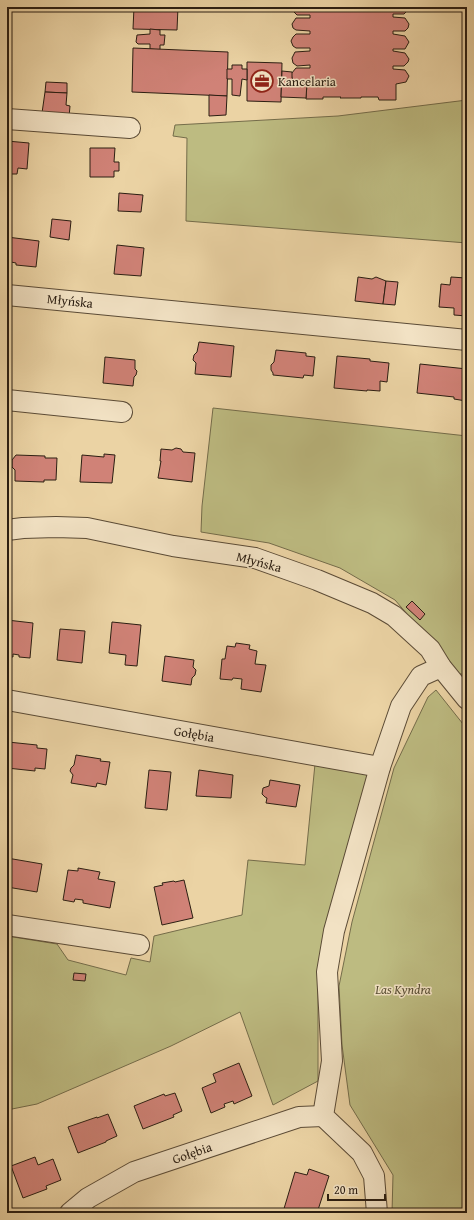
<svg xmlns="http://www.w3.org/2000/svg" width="474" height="1220" font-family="'Gentium Book Plus',serif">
  <rect width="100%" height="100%" fill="#ebd3a4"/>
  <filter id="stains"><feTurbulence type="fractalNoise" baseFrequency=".005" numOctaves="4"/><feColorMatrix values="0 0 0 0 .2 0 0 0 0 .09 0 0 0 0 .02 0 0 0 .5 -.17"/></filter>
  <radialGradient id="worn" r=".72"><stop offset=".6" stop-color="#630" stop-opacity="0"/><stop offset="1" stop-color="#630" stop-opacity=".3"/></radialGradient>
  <g fill="#bdbb81" stroke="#746c4a">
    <polygon points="467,100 467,243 186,221 187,138 173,136 175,125 338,116"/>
    <polygon points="213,408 467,436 467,676 458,673 395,600 340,568 269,543 201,532 202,506"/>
    <polygon points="436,690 467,729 467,1213 392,1213 393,1175 350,1105 342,1045 339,986 352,922 394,768 428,697"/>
    <polygon points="315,764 359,770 368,776 335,900 322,943 318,970 318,1081 273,1105 240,1012 171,1046 37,1104 7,1110 7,936 57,944 68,960 126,975 131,958 150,962 154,936 242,915 248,860 305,865"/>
  </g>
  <g fill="#d08277" stroke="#2b1e12">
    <polygon points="134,7 178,7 177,30 133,29"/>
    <polygon points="292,7 408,7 407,11 404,14 393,14 393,17 405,18 409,24 408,28 405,31 393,31 393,34 405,36 409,42 405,49 393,49 393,51 405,53 409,59 408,62 404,66 393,66 393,69 405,70 409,76 406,82 396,84 396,100 379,100 378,97 361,97 361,98 340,98 341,97 323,97 323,99 306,99 307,83 295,82 292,78 291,74 296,68 310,68 310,65 297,66 293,63 292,58 295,52 310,51 310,48 296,48 293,46 291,41 293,37 296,34 310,34 310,31 296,30 293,28 292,24 296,18 310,18 310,15 297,15 294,12"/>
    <polygon points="150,29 160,30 160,35 165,35 164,45 160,45 160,50 150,49 150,44 138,44 136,42 137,35 150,34"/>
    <polygon points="133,48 228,52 227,96 132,92"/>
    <polygon points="247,62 282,63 281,102 247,101"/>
    <polygon points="232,65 242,65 242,69 247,69 247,80 242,79 240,96 232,95 232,79 227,79 227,69 232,69"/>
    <polygon points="282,71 292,72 292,78 296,82 307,83 306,98 281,97"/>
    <polygon points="46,82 67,83 67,93 45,92"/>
    <polygon points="45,92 67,93 66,105 70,106 69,117 42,113"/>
    <polygon points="209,95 227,96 226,115 209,116"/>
    <polygon points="7,141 29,143 27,169 18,168 17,174 7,174"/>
    <polygon points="90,148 115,148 114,162 119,162 119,171 114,171 114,177 90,177"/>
    <polygon points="119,193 143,195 141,212 118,211"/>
    <polygon points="52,219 71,221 69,240 50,237"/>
    <polygon points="7,237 39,241 36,267 16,265 16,263 11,262 11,265 7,264"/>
    <polygon points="117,245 144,248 141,276 114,274"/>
    <polygon points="358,277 372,279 376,277 386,281 383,304 355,301"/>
    <polygon points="451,277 466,278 467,316 454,315 454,308 439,307 441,284 450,285"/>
    <polygon points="386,281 398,282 395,305 383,304"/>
    <polygon points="199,342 234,346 231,377 195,374 196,363 193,360 194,355 197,352"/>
    <polygon points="276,350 306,353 306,356 315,357 313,376 304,375 303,378 273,375 273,373 271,370 271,365 274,362"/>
    <polygon points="337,356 370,359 370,361 389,363 387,382 380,381 380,391 367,390 367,391 334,388"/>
    <polygon points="105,357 135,360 135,369 137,371 136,375 134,377 133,386 103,383"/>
    <polygon points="420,364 467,369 466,401 454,399 454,397 417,393"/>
    <polygon points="176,448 181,449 183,452 195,453 192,482 158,478 161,461 160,461 161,449 172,450"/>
    <polygon points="104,454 115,455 112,483 80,482 82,455 104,457"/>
    <polygon points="16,455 45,456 45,458 57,458 56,480 44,480 44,482 15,481 15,470 12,467 12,460"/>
    <polygon points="412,601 425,614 420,620 406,607"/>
    <polygon points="7,620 33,623 30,658 19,657 19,655 13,654 13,657 7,656"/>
    <polygon points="112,622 141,625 137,666 125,665 126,655 109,653"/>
    <polygon points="60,629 85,631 82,663 57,660"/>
    <polygon points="236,643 250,645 249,649 257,651 255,664 266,665 261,692 241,689 242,679 233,678 232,680 220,679 222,659 225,659 227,646 235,647"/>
    <polygon points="165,656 194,660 193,667 196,670 195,675 192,678 191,685 162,681"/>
    <polygon points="8,742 37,745 37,748 47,749 45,769 35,768 35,771 7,768"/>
    <polygon points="76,755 101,759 100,761 110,762 106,785 97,783 96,787 71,783 73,775 70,771 71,768 74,765"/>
    <polygon points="149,770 171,772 167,810 145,808"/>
    <polygon points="199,770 233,775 231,798 196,796"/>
    <polygon points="270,780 300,785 296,807 266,803 267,798 265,797 262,794 263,788 269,786"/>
    <polygon points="7,858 42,864 37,892 7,887"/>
    <polygon points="78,868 100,872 98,879 115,882 110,908 83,903 83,900 75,899 74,902 63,900 68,870 78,871"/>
    <polygon points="184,880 193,918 162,925 154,887 163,885 162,883 174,881 175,882"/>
    <polygon points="74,973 86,974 85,981 73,980"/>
    <polygon points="239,1063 252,1096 234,1104 233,1101 224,1104 225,1107 211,1113 202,1088 216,1082 213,1074"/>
    <polygon points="175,1093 182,1111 173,1115 174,1117 143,1129 134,1106 164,1094 165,1096"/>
    <polygon points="108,1114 117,1136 106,1141 106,1142 78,1153 68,1127 97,1117 97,1118"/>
    <polygon points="35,1157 38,1165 53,1159 61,1180 46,1186 47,1189 23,1198 11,1166"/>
    <polygon points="309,1169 329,1176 317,1213 288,1213 283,1212 295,1172 307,1175"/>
  </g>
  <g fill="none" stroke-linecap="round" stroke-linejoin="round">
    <g stroke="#5b4b36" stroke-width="22">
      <g id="minor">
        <polyline points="7,119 130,128"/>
        <polyline points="7,295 467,340"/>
        <polyline points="7,400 122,412"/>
        <polyline points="7,530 23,528 56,527 87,528 173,546 255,558 317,580 372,603 394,616 430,649 441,667 467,699"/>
        <polyline points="7,700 380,767"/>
        <polyline points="7,925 139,945"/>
        <polyline points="70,1213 88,1198 134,1172 299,1117 323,1116"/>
        <polyline points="377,1213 374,1176 362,1153 323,1116 332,1061 327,972 334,931 380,767 401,706 421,676 441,667"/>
      </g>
    </g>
    <use href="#minor" stroke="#f2e2c4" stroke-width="20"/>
  </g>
  <defs>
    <g id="office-ring" transform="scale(1.15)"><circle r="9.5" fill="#f2e2c4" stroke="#8f2418" stroke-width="1.5"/><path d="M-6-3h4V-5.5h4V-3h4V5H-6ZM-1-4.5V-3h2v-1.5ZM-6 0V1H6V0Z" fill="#8f2418"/></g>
  </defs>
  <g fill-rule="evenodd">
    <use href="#office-ring" x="262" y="81"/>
  </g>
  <g text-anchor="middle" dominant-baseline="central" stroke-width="3" stroke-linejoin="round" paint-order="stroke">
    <g font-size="13" fill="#2b1e12" stroke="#f2e2c4" text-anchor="start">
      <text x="278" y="81">Kancelaria</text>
    </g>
    <g font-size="13" fill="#2b1e12" stroke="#f2e2c4">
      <text transform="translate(70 301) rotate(6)">Młyńska</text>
      <text transform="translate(259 562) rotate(15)">Młyńska</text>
      <text transform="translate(194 734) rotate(10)">Gołębia</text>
      <text transform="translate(192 1153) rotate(-19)">Gołębia</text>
    </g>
    <g font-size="13" font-style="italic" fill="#574d33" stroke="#f2e2c4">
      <text x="403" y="989">Las Kyndra</text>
    </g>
  </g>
  <rect width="474" height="1220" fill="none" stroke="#ebd3a4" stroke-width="24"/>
  <rect x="8" y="8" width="458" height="1204" fill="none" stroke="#2b1e12" stroke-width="2"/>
  <rect x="12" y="12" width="450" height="1196" fill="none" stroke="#2b1e12"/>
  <path d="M328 1194v6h57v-6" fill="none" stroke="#2b1e12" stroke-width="2"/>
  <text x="334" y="1194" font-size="12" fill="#2b1e12" stroke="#f2e2c4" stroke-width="3" paint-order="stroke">20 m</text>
  <rect width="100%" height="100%" filter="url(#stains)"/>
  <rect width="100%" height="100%" fill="url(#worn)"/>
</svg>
